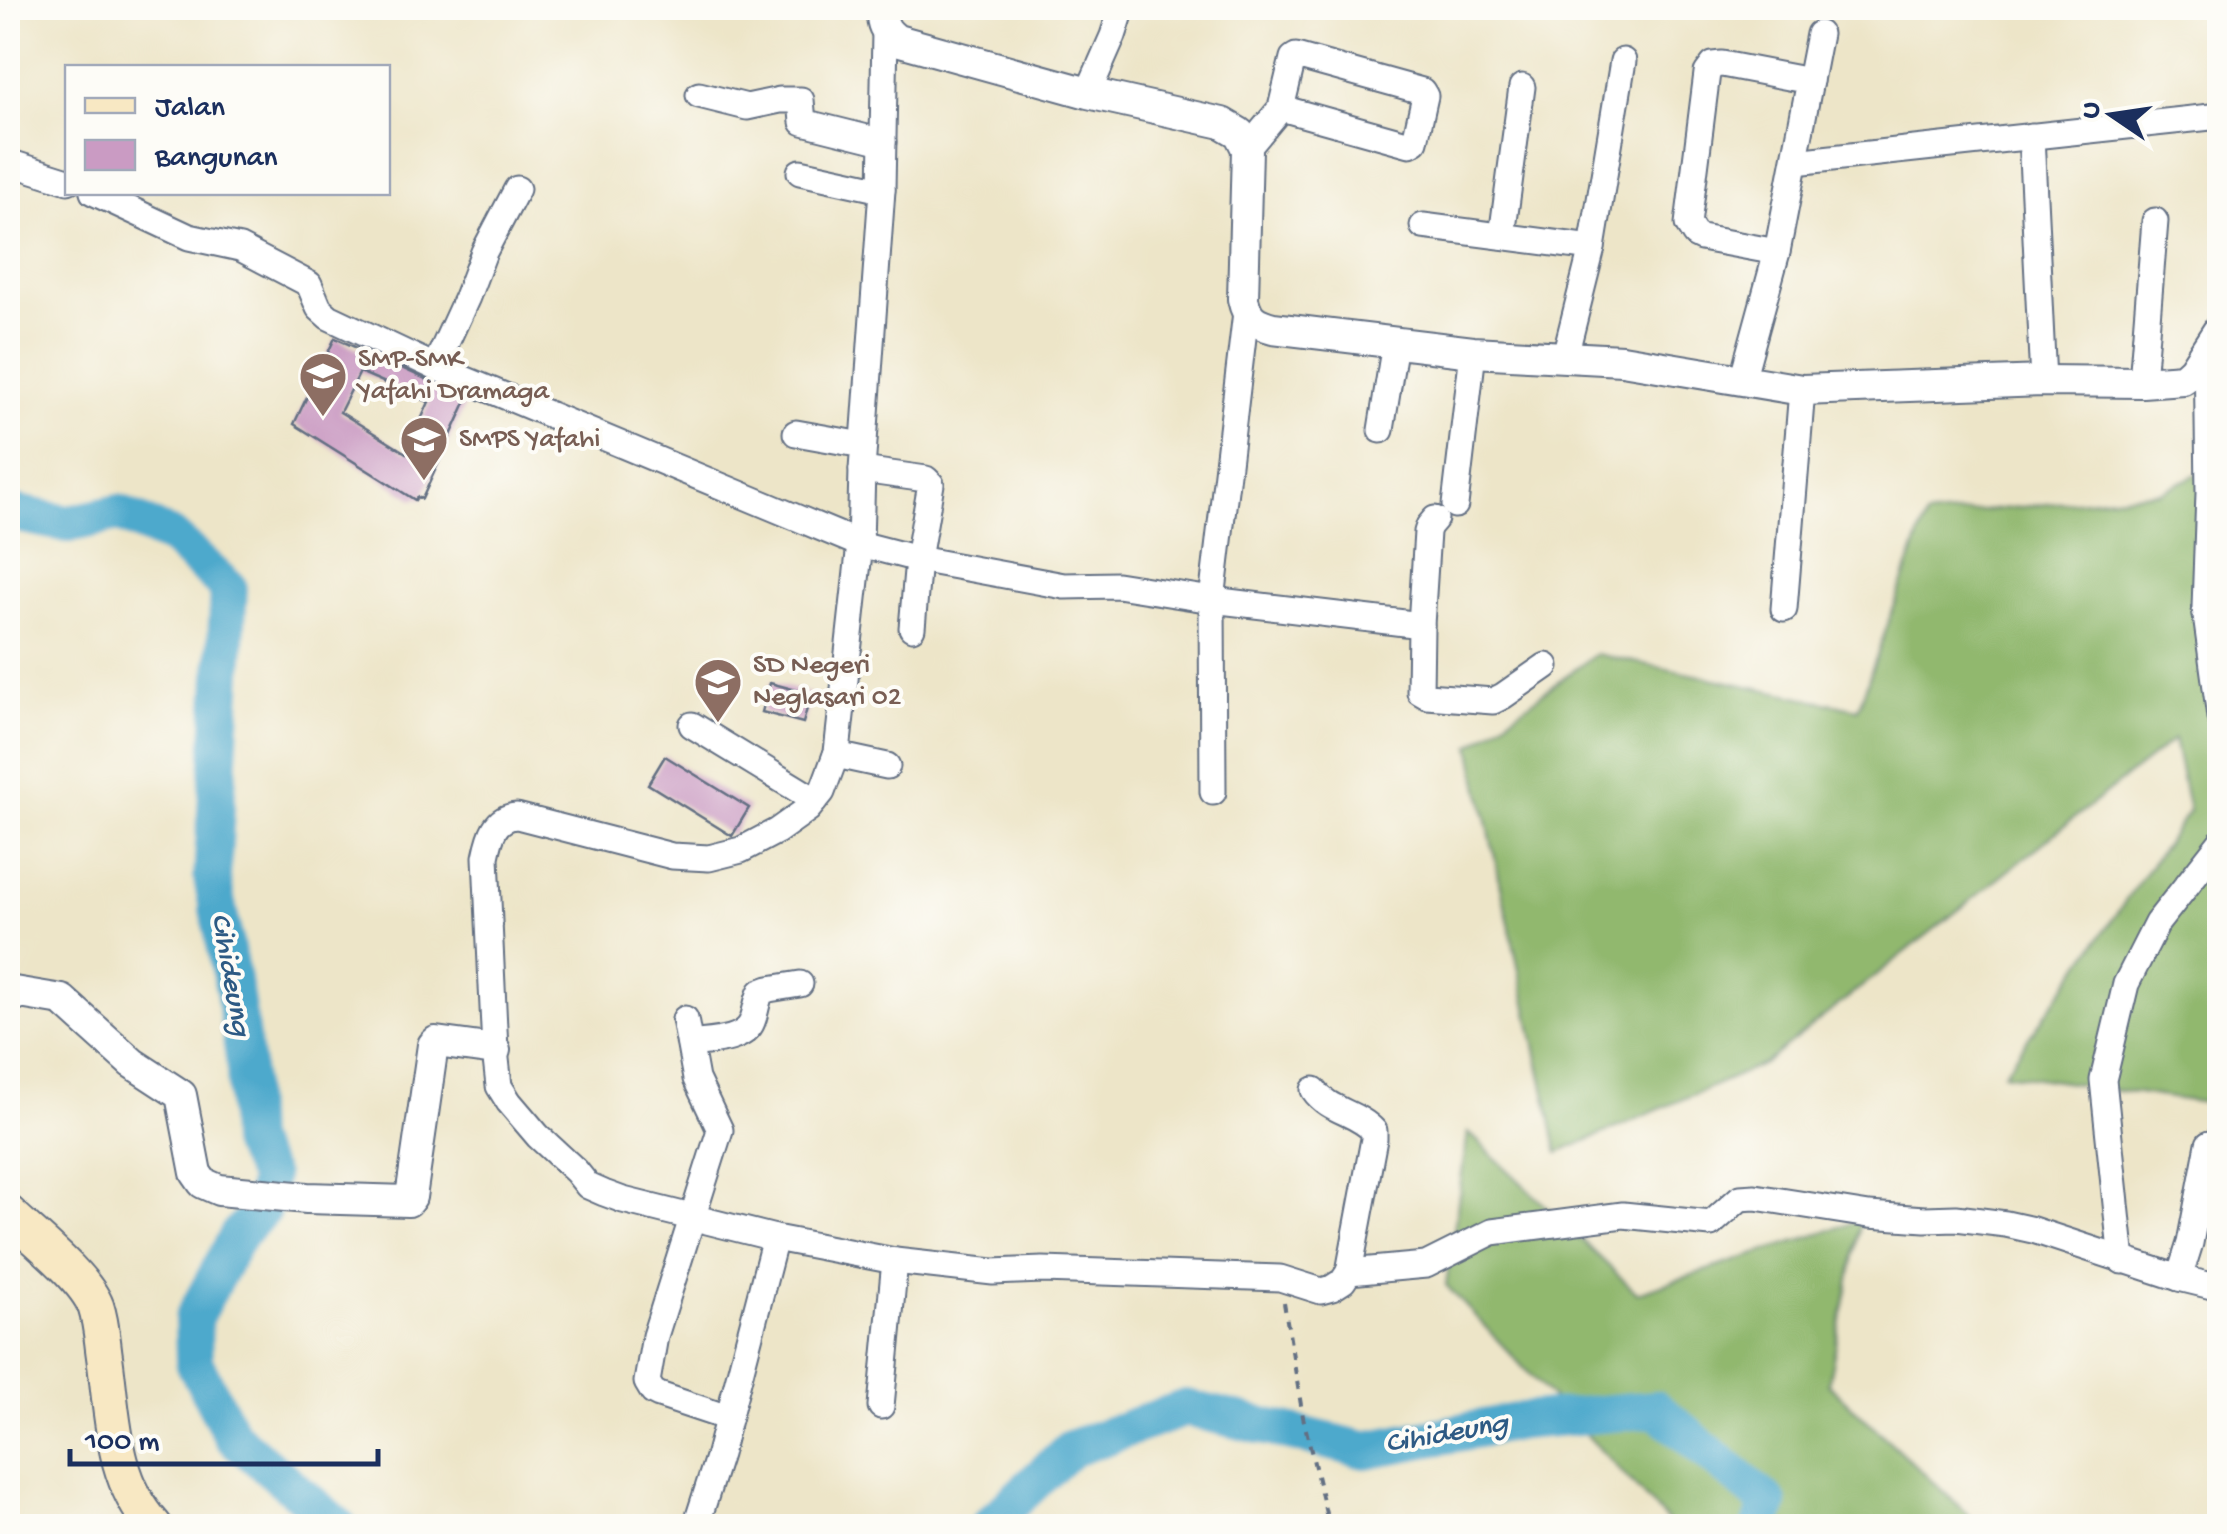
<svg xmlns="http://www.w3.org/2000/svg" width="2227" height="1534" font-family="'Gochi Hand',sans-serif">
  <rect width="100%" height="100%" fill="#fdfcf7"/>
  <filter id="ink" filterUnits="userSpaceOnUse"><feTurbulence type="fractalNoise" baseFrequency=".01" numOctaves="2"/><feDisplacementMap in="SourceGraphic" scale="20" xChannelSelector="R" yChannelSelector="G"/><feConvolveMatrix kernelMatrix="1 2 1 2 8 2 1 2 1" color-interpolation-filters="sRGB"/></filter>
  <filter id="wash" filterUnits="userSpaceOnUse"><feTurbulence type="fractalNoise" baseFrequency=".0048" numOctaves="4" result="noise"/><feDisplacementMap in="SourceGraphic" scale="40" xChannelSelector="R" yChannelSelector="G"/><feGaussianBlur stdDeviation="2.25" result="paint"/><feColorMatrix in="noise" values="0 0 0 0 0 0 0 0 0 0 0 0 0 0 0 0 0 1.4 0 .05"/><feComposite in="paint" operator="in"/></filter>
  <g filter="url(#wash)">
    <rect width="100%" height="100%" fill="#ede5c8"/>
    <g fill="#91b86e" stroke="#567466" stroke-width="2.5">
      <polygon points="2219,463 2219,1105 2004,1073 2189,811 2174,739 1764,1064 1558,1153 1471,746 1596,654 1858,709 1926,517 2161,492"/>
      <polygon points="1468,1132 1637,1293 1861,1220 1828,1384 1980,1526 1672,1526 1446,1285"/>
    </g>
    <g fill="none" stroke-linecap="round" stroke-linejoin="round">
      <g stroke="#4ea9cc" stroke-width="38">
        <polyline points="8,512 68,524 118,513 173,538 229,589 212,878 234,990 245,1065 248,1142 268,1177 262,1210 238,1235 193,1319 194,1362 232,1436 338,1526"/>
        <polyline points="988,1526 1070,1449 1186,1408 1365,1450 1521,1421 1656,1409 1769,1503 1761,1526"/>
      </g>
    </g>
    <g id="blocks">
      <g fill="#ca9bc3" fill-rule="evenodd">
        <path d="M335,338L468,398L422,499L417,497L415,500L294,424ZM360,372L429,402L406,453L340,412Z"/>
        <polygon points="770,683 811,694 803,723 762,712"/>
        <polygon points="665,756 749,808 732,836 648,784"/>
      </g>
    </g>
  </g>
  <g filter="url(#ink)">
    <use href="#blocks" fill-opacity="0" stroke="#646f83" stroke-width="2.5"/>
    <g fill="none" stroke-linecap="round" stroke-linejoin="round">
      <g stroke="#646f83" stroke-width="29">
        <g id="minor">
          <path d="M885,32L882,190L862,470L860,544L837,752L822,792L808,809L777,831L741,850L709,858L672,856L517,816C494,817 490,838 486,857L495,1050L499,1086L509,1102L538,1136L576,1171L588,1186L604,1193L623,1200L775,1238L895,1261L993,1272L1043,1270L1280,1278L1321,1291L1332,1288L1343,1281L1349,1272L1426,1265L1492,1232L1623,1215L1711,1224L1740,1198L1755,1197L1869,1215L1925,1219L1956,1218L2006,1224L2033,1230L2179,1278L2220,1288"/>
          <polyline points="1088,93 1113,36 1122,8"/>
          <polyline points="699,95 747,107 780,100 801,100 803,122 883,142"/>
          <polyline points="2031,136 2043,381"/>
          <polyline points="1247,149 1281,108 1293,58 1296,56 1422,91 1425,96 1415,141 1410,144 1281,108"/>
          <polyline points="8,162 68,181"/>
          <polyline points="1795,162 2220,116"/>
          <polyline points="800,172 882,190"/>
          <polyline points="93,192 189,237 240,248 309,284 319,308 329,317 435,367 860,544 918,559 1064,586 1117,585 1212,600 1421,625"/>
          <polyline points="1423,226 1592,248"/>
          <polyline points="1502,236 1522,87"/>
          <polyline points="1777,252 1701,238 1695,235 1688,224 1707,73 1713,65 1722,64 1810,81"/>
          <polyline points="2207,346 2209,493 2205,608 2220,717"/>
          <polyline points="1565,356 1592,248 1623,61"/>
          <polyline points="435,367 467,297 484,252 517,189"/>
          <polyline points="1742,380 1777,252 1819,34"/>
          <polyline points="2142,382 2155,221"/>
          <polyline points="1381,430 1395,343"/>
          <polyline points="796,433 863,445"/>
          <polyline points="862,470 926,479 931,484 918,559 912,628"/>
          <polyline points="1455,505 1473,352"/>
          <polyline points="1435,519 1429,526 1427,532 1421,625 1420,692 1427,696 1493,701 1503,696 1546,666"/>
          <polyline points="1784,609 1802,390"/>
          <polyline points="692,725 815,800"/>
          <polyline points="836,755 887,766"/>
          <polyline points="1213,792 1212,600 1246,312"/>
          <polyline points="685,1019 696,1079 720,1130 655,1336 647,1382 653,1392 659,1395 728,1418"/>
          <path d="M690,1044C708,1041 741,1042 751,1024C756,1014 756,1002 761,992L769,989L800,984"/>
          <path d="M1314,1090C1328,1111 1357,1112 1374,1131V1139L1349,1272"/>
          <polyline points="2122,1261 2103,1080 2126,984 2157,923 2220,843"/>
          <polyline points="2179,1278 2190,1243 2209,1144"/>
          <polyline points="881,1406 895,1261"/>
          <polyline points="696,1526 719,1454 775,1238"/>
        </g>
      </g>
      <g stroke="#646f83" stroke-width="34">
        <g id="tertiary">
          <path d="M882,8C881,23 884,31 897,40L1088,93L1222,123L1239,133L1247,149L1243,299C1247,318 1254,323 1273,328L1473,352L1622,360L1802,390L2043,381L2142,382L2183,379L2193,370L2220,328"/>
          <polyline points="8,991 62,1000 132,1063 181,1095 196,1173 203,1183 219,1190 307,1198 408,1201 411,1197 433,1045 436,1042 495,1050"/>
        </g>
      </g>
      <g stroke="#646f83" stroke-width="39">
        <path id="secondary" d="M8,1213C32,1236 85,1277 96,1307C101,1322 102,1338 104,1353C113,1413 111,1479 154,1526"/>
      </g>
      <polyline stroke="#646f83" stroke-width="4" stroke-dasharray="8 8" stroke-linecap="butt" points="1284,1303 1303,1417 1329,1526"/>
      <use href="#minor" stroke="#fff" stroke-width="25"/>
      <use href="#tertiary" stroke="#fff" stroke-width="30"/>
      <use href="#secondary" stroke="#f8e8c3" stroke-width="35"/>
    </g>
  </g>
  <defs>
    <g id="school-pin" transform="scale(2.5)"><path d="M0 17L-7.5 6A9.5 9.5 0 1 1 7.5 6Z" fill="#8d6e63" stroke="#fdfcf7"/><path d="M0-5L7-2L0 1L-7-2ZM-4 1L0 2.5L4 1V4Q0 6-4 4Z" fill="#fff"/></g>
  </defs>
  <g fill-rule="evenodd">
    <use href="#school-pin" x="323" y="376"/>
    <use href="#school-pin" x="424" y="440"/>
    <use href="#school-pin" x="718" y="682"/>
  </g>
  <g text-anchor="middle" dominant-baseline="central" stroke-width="8" stroke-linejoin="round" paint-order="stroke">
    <g font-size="28" fill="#785e54" stroke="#fdfcf7" text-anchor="start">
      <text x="358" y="360">SMP-SMK<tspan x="358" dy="32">Yafahi Dramaga</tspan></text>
      <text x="459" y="440">SMPS Yafahi</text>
      <text x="753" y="666">SD Negeri<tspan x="753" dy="32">Neglasari 02</tspan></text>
    </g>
    <g font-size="30" font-style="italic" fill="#2d5a84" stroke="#fdfcf7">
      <text transform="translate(229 975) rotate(80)">Cihideung</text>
      <text transform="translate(1447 1435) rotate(-10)">Cihideung</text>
    </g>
  </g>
  <rect width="2227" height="1534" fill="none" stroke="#fdfcf7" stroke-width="40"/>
  <rect x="65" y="65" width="325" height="130" fill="#fdfcf7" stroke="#a3aaba" stroke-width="2.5"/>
  <rect x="85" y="98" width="50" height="15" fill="#f8e8c3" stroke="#a3aaba" stroke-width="2.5"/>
  <text x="155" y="115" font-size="30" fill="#1b2f5e">Jalan</text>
  <rect x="85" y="140" width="50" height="30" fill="#ca9bc3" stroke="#a3aaba" stroke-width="2.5"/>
  <text x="155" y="165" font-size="30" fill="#1b2f5e">Bangunan</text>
  <g transform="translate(2112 115) rotate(283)" stroke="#fdfcf7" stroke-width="8" paint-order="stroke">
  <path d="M0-8L18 38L0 25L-18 38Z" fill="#1b2f5e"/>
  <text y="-15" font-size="28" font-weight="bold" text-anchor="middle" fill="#1b2f5e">U</text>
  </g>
  <path d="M70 1449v15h308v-15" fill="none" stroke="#1b2f5e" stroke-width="5"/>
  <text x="85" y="1449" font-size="30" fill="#1b2f5e" stroke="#fdfcf7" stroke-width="8" paint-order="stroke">100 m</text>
</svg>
